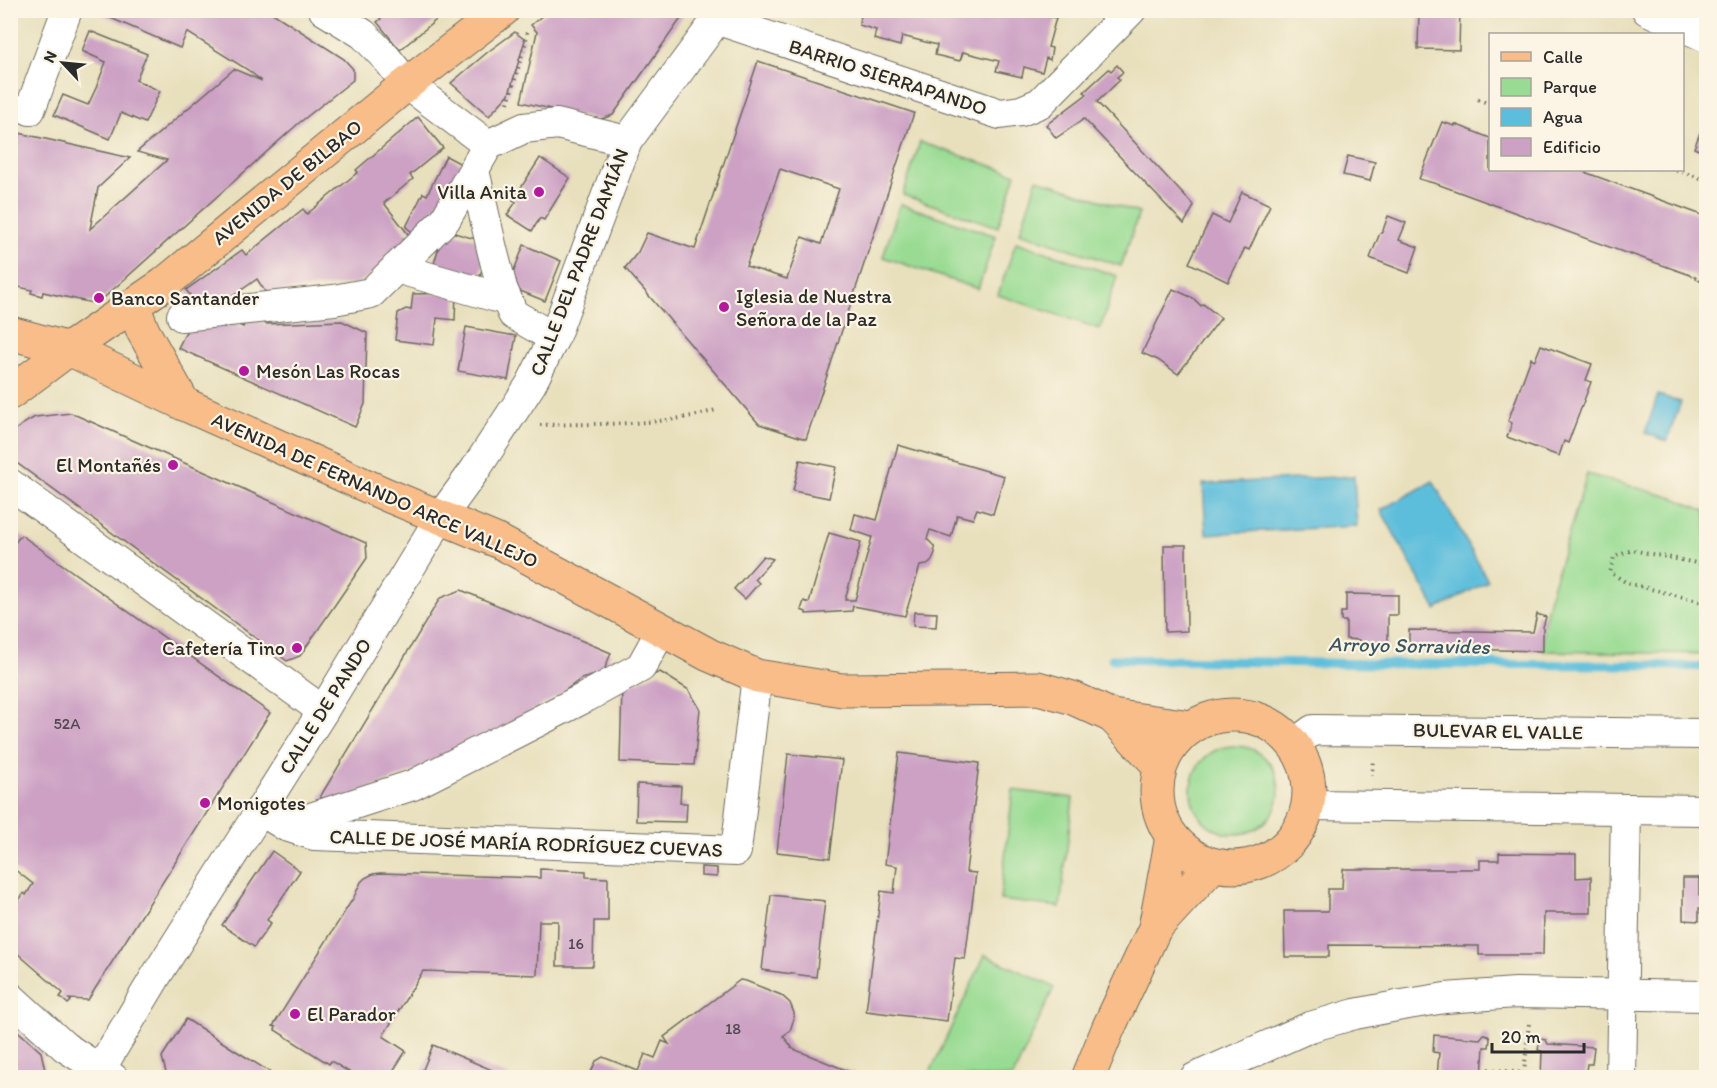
<svg xmlns="http://www.w3.org/2000/svg" width="1717" height="1088" font-family="Itim,sans-serif">
  <rect width="100%" height="100%" fill="#fcf5e5"/>
  <filter id="ink" filterUnits="userSpaceOnUse"><feTurbulence type="fractalNoise" baseFrequency=".0167" numOctaves="2"/><feDisplacementMap in="SourceGraphic" scale="12" xChannelSelector="R" yChannelSelector="G"/><feConvolveMatrix kernelMatrix="1 2 1 2 8 2 1 2 1" color-interpolation-filters="sRGB"/></filter>
  <filter id="wash" filterUnits="userSpaceOnUse"><feTurbulence type="fractalNoise" baseFrequency=".008" numOctaves="4" result="noise"/><feDisplacementMap in="SourceGraphic" scale="24" xChannelSelector="R" yChannelSelector="G"/><feGaussianBlur stdDeviation="1.35" result="paint"/><feColorMatrix in="noise" values="0 0 0 0 0 0 0 0 0 0 0 0 0 0 0 0 0 1.4 0 .05"/><feComposite in="paint" operator="in"/></filter>
  <g filter="url(#wash)">
    <rect width="100%" height="100%" fill="#e8e0bd"/>
    <g fill="#99db93" stroke="#62835f" stroke-width="1.5">
      <polygon points="920,142 1016,174 998,227 903,195"/>
      <polygon points="1037,179 1139,213 1121,266 1020,232"/>
      <polygon points="900,204 996,236 978,289 883,257"/>
      <polygon points="1016,242 1117,276 1100,329 998,295"/>
      <polygon points="1587,474 1674,498 1706,511 1706,654 1543,651 1543,627 1551,592"/>
      <circle cx="1235" cy="790" r="44"/>
      <polygon points="1013,790 1073,798 1060,907 1000,900"/>
      <polygon points="985,955 1054,987 1013,1077 928,1077"/>
    </g>
    <g fill="#5dbedb" stroke="#447483" stroke-width="1.5">
      <polygon points="1658,395 1681,402 1667,441 1645,433"/>
      <polygon points="1354,476 1357,526 1206,534 1203,484"/>
      <polygon points="1433,481 1488,581 1436,610 1381,510"/>
    </g>
    <g fill="none" stroke-linecap="round" stroke-linejoin="round">
      <polyline stroke="#5dbedb" stroke-width="9" points="1112,659 1378,664 1648,665 1706,667"/>
    </g>
    <g id="blocks">
      <g fill="#cca1c4" fill-rule="evenodd">
        <polygon points="92,10 268,10 344,59 353,69 353,80 299,123 97,304 43,292 42,296 31,293 32,290 10,285 10,131 130,158 98,188 90,229 167,160 137,152 234,69 262,81 248,70 187,32 180,48"/>
        <polygon points="371,10 448,10 400,50 377,22 381,19"/>
        <polygon points="549,10 687,10 613,115 598,120 521,102 537,32 531,25"/>
        <polygon points="862,10 1020,10 1056,18 1048,47 1052,48 1050,60 1046,58 1042,72 1024,67 1022,77 996,71 999,61 963,52 960,61 935,55 937,45 902,36 900,46 874,39 876,30 859,25"/>
        <polygon points="1419,10 1460,10 1459,50 1418,49"/>
        <polygon points="90,31 147,54 136,80 160,91 145,123 121,113 110,139 54,115 63,95 88,105 96,88 106,62 82,51"/>
        <polygon points="515,32 525,40 509,94 489,116 451,83 489,51"/>
        <path d="M758,61L914,113L806,439L759,424L625,268L638,252L647,233L695,249ZM780,169L839,189L821,244L802,237L787,279L746,266Z"/>
        <polygon points="1117,65 1123,72 1117,77 1120,80 1097,102 1194,206 1184,224 1084,119 1056,138 1046,125 1087,94 1084,92 1109,69 1111,71"/>
        <polygon points="418,117 443,148 410,175 413,179 384,203 415,243 392,264 355,284 266,293 257,279 233,296 193,299 186,290 242,250 246,255 303,209 307,214 358,172 356,170"/>
        <polygon points="1706,118 1706,153 1694,148"/>
        <polygon points="1442,122 1455,126 1455,124 1490,138 1490,170 1579,170 1702,215 1703,213 1706,215 1706,283 1696,279 1696,277 1631,254 1631,255 1437,184 1419,179"/>
        <polygon points="446,156 467,167 415,234 406,227 423,193 427,195"/>
        <polygon points="1348,156 1375,162 1370,181 1343,175"/>
        <polygon points="540,158 570,178 544,220 540,218 532,231 507,215 516,202 513,200"/>
        <polygon points="1242,192 1270,205 1249,250 1245,248 1228,282 1189,263 1212,215 1228,223"/>
        <polygon points="1388,216 1406,223 1399,240 1418,247 1409,273 1370,258 1380,233 1382,233"/>
        <polygon points="444,230 479,240 484,262 479,280 433,267"/>
        <polygon points="524,245 561,261 545,301 513,288 516,280 511,278"/>
        <polygon points="1173,289 1193,298 1201,306 1203,304 1221,318 1178,374 1158,360 1142,353"/>
        <polygon points="456,293 455,320 437,318 434,345 395,340 398,313 406,309 411,310 413,294"/>
        <polygon points="248,316 266,324 342,321 367,333 365,404 355,427 178,348 190,324 201,329 204,322 221,317 243,327"/>
        <polygon points="466,327 516,336 508,380 458,371"/>
        <polygon points="1541,345 1592,364 1586,380 1591,382 1568,443 1564,441 1559,456 1507,437 1512,423 1508,421 1531,358 1535,360"/>
        <polygon points="71,413 366,543 367,558 300,656 287,661 10,458 10,434 23,424 35,417"/>
        <polygon points="898,445 1004,476 993,514 977,509 973,519 957,515 951,537 930,530 927,539 934,546 935,553 931,562 927,565 920,566 905,616 853,606 852,611 806,614 806,612 801,610 804,601 809,603 829,533 861,542 845,600 855,600 872,537 851,530 855,514 877,520"/>
        <polygon points="800,460 836,467 829,498 793,491"/>
        <polygon points="21,535 270,713 88,1000 69,999 71,1001 68,1004 60,997 63,993 10,947 10,913 24,893 26,895 33,884 10,866 10,549"/>
        <polygon points="1164,545 1186,545 1187,631 1165,632"/>
        <polygon points="763,556 773,559 755,579 759,583 745,599 734,589"/>
        <polygon points="461,590 611,653 603,673 581,679 556,697 459,753 331,804 320,797 440,598"/>
        <polygon points="1346,594 1398,595 1398,615 1388,615 1388,648 1359,647 1359,640 1346,639 1346,621 1341,621 1341,612 1346,612"/>
        <polygon points="914,612 937,613 936,627 913,626"/>
        <polygon points="1537,614 1546,617 1543,627 1543,651 1409,648 1409,630 1533,632"/>
        <polygon points="660,672 689,690 700,709 694,765 620,762 622,688"/>
        <polygon points="899,753 979,763 966,872 976,873 965,959 955,958 947,1021 866,1011 881,891 894,893 897,866 885,864"/>
        <polygon points="788,754 842,760 830,858 777,852"/>
        <polygon points="637,784 681,786 680,803 687,803 686,822 636,821"/>
        <polygon points="272,851 300,871 267,920 271,923 254,947 222,925"/>
        <polygon points="1499,853 1576,854 1576,878 1591,877 1591,913 1544,913 1543,955 1479,955 1479,946 1329,945 1329,957 1285,957 1284,911 1328,911 1328,889 1342,889 1343,869 1480,869 1480,860 1499,860"/>
        <polygon points="701,867 717,868 717,877 701,876"/>
        <polygon points="540,869 586,871 586,877 608,878 608,921 594,921 593,966 557,966 558,921 539,921 537,975 423,971 383,1036 406,1051 389,1077 357,1077 331,1061 329,1064 275,1030 276,1027 273,1026 354,897 361,882 365,878 373,874 381,873 540,878"/>
        <polygon points="1683,878 1699,878 1699,895 1706,895 1706,908 1699,908 1699,921 1683,920"/>
        <polygon points="771,895 825,901 816,977 762,970"/>
        <polygon points="740,980 746,981 781,995 790,1003 794,1013 794,1018 790,1031 783,1036 792,1047 791,1048 863,1077 589,1077 596,1061 603,1057 638,1071 645,1054 655,1058 662,1041 669,1044 664,1037"/>
        <polygon points="186,1019 241,1054 278,1077 167,1077 162,1057"/>
        <polygon points="10,1024 41,1052 45,1070 41,1077 10,1077"/>
        <polygon points="1484,1034 1488,1035 1490,1039 1489,1047 1484,1047 1482,1077 1437,1077 1439,1053 1433,1052 1434,1035 1480,1039"/>
        <polygon points="1540,1039 1546,1040 1548,1044 1594,1047 1592,1064 1587,1064 1585,1077 1541,1077 1542,1051 1538,1050"/>
        <polygon points="433,1045 492,1070 512,1077 420,1077"/>
      </g>
    </g>
  </g>
  <g filter="url(#ink)">
    <use href="#blocks" fill-opacity="0" stroke="#6d6a5e" stroke-width="1.5"/>
    <g fill="none" stroke-linecap="round" stroke-linejoin="round">
      <g stroke="#6d6a5e" stroke-width="32">
        <g id="minor">
          <polyline points="324,10 363,34 387,59 407,84 488,145"/>
          <polyline points="1647,10 1706,37"/>
          <polyline points="716,19 1000,114 1021,111 1040,103 1131,10"/>
          <polyline points="30,110 67,10"/>
          <polyline points="474,170 492,249 502,288 513,314 554,338"/>
          <polyline points="396,268 507,300"/>
          <polyline points="182,316 334,300 371,293 445,220 488,145 524,128 557,124 627,141"/>
          <polyline points="10,484 323,711"/>
          <polyline points="1294,744 1313,730 1706,734"/>
          <polyline points="1308,805 1706,810"/>
          <polyline points="260,810 286,826 314,835 736,851 757,676"/>
          <polyline points="286,826 413,785 586,697 641,667 662,629"/>
          <polyline points="10,997 65,1047 113,1078"/>
          <polyline points="95,1078 156,976 323,711 440,518 475,470 531,384 554,338 627,141 724,10"/>
          <polyline points="1195,1078 1310,1027 1355,1014 1402,1005 1445,998 1516,993 1706,996"/>
          <polyline points="1621,1078 1626,809"/>
        </g>
      </g>
      <g stroke="#6d6a5e" stroke-width="35">
        <g id="major">
          <polyline points="133,305 143,331 184,404"/>
          <polyline points="10,333 69,349 184,404 387,495 500,542 709,655 757,676 842,690 1038,688 1073,698 1112,716 1191,727"/>
          <circle cx="1233" cy="791" r="76"/>
          <polyline points="1112,716 1160,766"/>
          <polyline points="1155,928 1213,865"/>
          <polyline points="1088,1078 1108,1029 1155,928 1172,837"/>
        </g>
      </g>
      <g stroke="#6d6a5e" stroke-width="35">
        <polyline id="highway" points="10,393 69,349 164,284 407,84 503,10"/>
      </g>
      <g stroke="#6d6a5e" stroke-width="4" stroke-dasharray="1.5 4.5" stroke-linecap="butt">
        <polyline points="1478,99 1490,104"/>
        <polyline points="508,103 526,41 527,32"/>
        <polyline points="1676,170 1706,180"/>
        <path d="M540,425C598,423 660,427 716,410"/>
        <polyline points="1706,565 1632,550 1614,557 1610,572 1627,583 1706,603"/>
        <polyline points="1372,776 1373,759"/>
        <polyline points="1488,1069 1524,1073 1529,1023"/>
      </g>
      <use href="#minor" stroke="#fff" stroke-width="30"/>
      <use href="#major" stroke="#f8bd89" stroke-width="33"/>
      <use href="#highway" stroke="#f8bd89" stroke-width="33"/>
    </g>
  </g>
  <g fill="#b5179e" stroke="#fcf5e5" stroke-width="2">
    <circle cx="539" cy="192" r="6"/>
    <circle cx="99" cy="298" r="6"/>
    <circle cx="724" cy="307" r="6"/>
    <circle cx="244" cy="371" r="6"/>
    <circle cx="173" cy="465" r="6"/>
    <circle cx="297" cy="648" r="6"/>
    <circle cx="205" cy="803" r="6"/>
    <circle cx="295" cy="1014" r="6"/>
  </g>
  <g text-anchor="middle" dominant-baseline="central" stroke-width="4.5" stroke-linejoin="round" paint-order="stroke">
    <g font-size="16" fill="#534851">
      <text x="67" y="723">52A</text>
      <text x="576" y="943">16</text>
      <text x="733" y="1028">18</text>
    </g>
    <g font-size="20" fill="#2b2b2b" stroke="#fcf5e5">
      <text transform="translate(888 77) rotate(18)">BARRIO SIERRAPANDO</text>
      <text transform="translate(287 182) rotate(-39)">AVENIDA DE BILBAO</text>
      <text transform="translate(579 262) rotate(-69)">CALLE DEL PADRE DAMIÁN</text>
      <text transform="translate(375 490) rotate(24)">AVENIDA DE FERNANDO ARCE VALLEJO</text>
      <text transform="translate(325 706) rotate(-58)">CALLE DE PANDO</text>
      <text transform="translate(1498 731) rotate(1)">BULEVAR EL VALLE</text>
      <text transform="translate(526 843) rotate(2)">CALLE DE JOSÉ MARÍA RODRÍGUEZ CUEVAS</text>
    </g>
    <g font-size="20" fill="#2b2b2b" stroke="#fcf5e5" text-anchor="start">
      <text x="527" y="192" text-anchor="end">Villa Anita</text>
      <text x="736" y="296">Iglesia de Nuestra<tspan x="736" dy="23">Señora de la Paz</tspan></text>
      <text x="111" y="298">Banco Santander</text>
      <text x="256" y="371">Mesón Las Rocas</text>
      <text x="161" y="465" text-anchor="end">El Montañés</text>
      <text x="285" y="648" text-anchor="end">Cafetería Tino</text>
      <text x="217" y="803">Monigotes</text>
      <text x="307" y="1014">El Parador</text>
    </g>
    <g font-size="21" font-style="italic" fill="#3a5760" stroke="#fcf5e5">
      <text transform="translate(1409 645) rotate(1)">Arroyo Sorravides</text>
    </g>
  </g>
  <rect width="1717" height="1088" fill="none" stroke="#fcf5e5" stroke-width="36"/>
  <rect x="1489" y="33" width="195" height="138" fill="#fcf5e5" stroke="#a8a49b" stroke-width="1.5"/>
  <rect x="1501" y="52" width="30" height="9" fill="#f8bd89" stroke="#a8a49b" stroke-width="1.5"/>
  <text x="1543" y="63" font-size="18" fill="#2b2b2b">Calle</text>
  <rect x="1501" y="78" width="30" height="18" fill="#99db93" stroke="#a8a49b" stroke-width="1.5"/>
  <text x="1543" y="93" font-size="18" fill="#2b2b2b">Parque</text>
  <rect x="1501" y="108" width="30" height="18" fill="#5dbedb" stroke="#a8a49b" stroke-width="1.5"/>
  <text x="1543" y="123" font-size="18" fill="#2b2b2b">Agua</text>
  <rect x="1501" y="138" width="30" height="18" fill="#cca1c4" stroke="#a8a49b" stroke-width="1.5"/>
  <text x="1543" y="153" font-size="18" fill="#2b2b2b">Edificio</text>
  <g transform="translate(63 63) rotate(296)" stroke="#fcf5e5" stroke-width="4.5" paint-order="stroke">
  <path d="M0-4.5L10 22L0 15L-10 22Z" fill="#2b2b2b"/>
  <text y="-9" font-size="16" font-weight="bold" text-anchor="middle" fill="#2b2b2b">N</text>
  </g>
  <path d="M1492 1043v9h92v-9" fill="none" stroke="#2b2b2b" stroke-width="3"/>
  <text x="1501" y="1043" font-size="18" fill="#2b2b2b" stroke="#fcf5e5" stroke-width="4.5" paint-order="stroke">20 m</text>
</svg>
